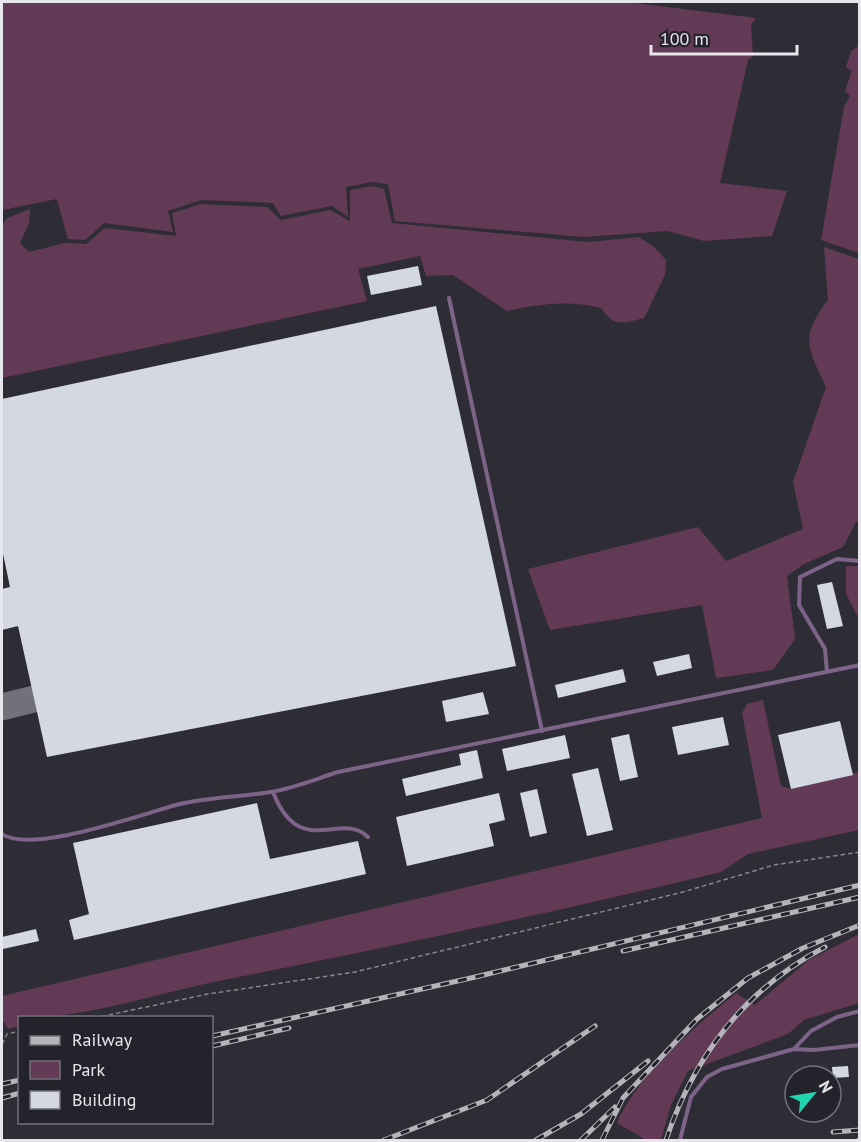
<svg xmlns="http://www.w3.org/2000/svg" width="861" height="1142" font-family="'PT Sans',sans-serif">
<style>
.green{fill:#633a55}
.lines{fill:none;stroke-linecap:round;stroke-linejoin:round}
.taxiway{stroke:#727078;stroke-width:27}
.building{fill:#d4d8e3}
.path{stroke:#88878e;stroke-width:1.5;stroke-dasharray:4.5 3;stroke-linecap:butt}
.lane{stroke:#7e6388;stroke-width:4}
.rail-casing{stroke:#b5b4ba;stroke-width:5}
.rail{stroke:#24232c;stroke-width:3;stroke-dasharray:9;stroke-linecap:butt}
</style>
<rect width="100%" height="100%" fill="#2e2d36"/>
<path class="green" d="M 2,2 L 627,2 L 756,18 L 751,25 L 753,56 L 748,60 L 720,183 L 787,191 L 772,236 L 704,241 L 668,231 L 584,237 L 395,221 L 388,184 L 372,182 L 346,187 L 348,217 L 332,206 L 281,216 L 273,203 L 201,200 L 168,211 L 173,232 L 104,223 L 85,240 L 68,239 L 57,199 L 2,210 Z
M 859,46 L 859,253 L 821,240 L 844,107 L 850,96 L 845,91 L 852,71 L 846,67 L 851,51 Z
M 373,186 L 384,189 L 392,223 L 588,242 L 639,237 L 654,247 L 666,260 L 665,275 L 644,318 C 623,323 615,328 601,308 C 568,300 540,304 507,311 L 453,275 L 426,276 L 420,256 L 358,269 L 367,301 L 2,378 L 2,226 L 7,218 L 30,209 L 29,223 L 20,243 L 29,252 L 65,243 L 86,244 L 105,228 L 176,236 L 172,213 L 201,204 L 267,207 L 281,220 L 330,210 L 350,221 L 350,190 Z
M 824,247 L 859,259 L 859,521 L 856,522 L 843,547 L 804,564 L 787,576 L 795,639 L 773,670 L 716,678 L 702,605 L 550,630 L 528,569 L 698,527 L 726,561 L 803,529 L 793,482 L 826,387 C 808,347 799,338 828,300 Z
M 846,566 L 859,566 L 859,619 L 846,594 Z
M 763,700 L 781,786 L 791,789 L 859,772 L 859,830 L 748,854 L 721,872 C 556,912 390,947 224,980 C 157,993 88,1018 20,1018 L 19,1026 L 8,1029 L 2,1019 L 2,996 L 762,818 L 742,713 L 747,704 Z
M 859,934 L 859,1003 L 804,1020 L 788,1034 L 688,1071 L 671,1105 L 661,1140 L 646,1140 L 617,1123 C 639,1073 694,1028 736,993 L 755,1005 L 809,960 Z"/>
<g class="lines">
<path class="taxiway" d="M 2,707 L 34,699"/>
</g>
<path class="building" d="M 418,266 L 422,285 L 371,295 L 367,276 Z
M 436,306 L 516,666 L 47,757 L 18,626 L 2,630 L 2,589 L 10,587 L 2,549 L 2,399 Z
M 832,582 L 843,626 L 827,629 L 817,585 Z
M 689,654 L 692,668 L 657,676 L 653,662 Z
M 623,669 L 626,682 L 558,698 L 555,685 Z
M 483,692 L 489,714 L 446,722 L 442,701 Z
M 723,717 L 729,745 L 678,755 L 672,727 Z
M 840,721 L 853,775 L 791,789 L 778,735 Z
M 629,734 L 638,777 L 620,781 L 611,738 Z
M 565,735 L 570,758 L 507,771 L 502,749 Z
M 477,750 L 483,778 L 406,796 L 402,779 L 461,765 L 459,754 Z
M 598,768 L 613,830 L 587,836 L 572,774 Z
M 537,789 L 547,833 L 530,837 L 520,793 Z
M 499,793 L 505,820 L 489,824 L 494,846 L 407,866 L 396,817 Z
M 257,803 L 270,859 L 358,841 L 366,874 L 74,940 L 69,920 L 89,914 L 73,843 Z
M 36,929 L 39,941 L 3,949 L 2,937 Z
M 848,1066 L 849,1077 L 833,1078 L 832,1067 Z"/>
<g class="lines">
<path class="path" d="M 94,1018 L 208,994 L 355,972 L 683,892 L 774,865 L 860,852
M 2,1044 L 7,1034 L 20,1031"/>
<path class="lane" d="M 449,298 L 542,731
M 827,672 L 825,649 L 799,605 L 800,577 L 837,559 L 860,561
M 273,792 C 300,861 341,810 368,837
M 2,834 C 31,855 144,813 180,804 C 210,797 241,797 271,792 C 294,788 316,779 338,772 L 860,665
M 794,1049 L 814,1050 L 860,1045
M 680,1140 L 691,1097 L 707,1077 L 722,1069 L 794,1049 L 811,1031 L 837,1017 L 860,1011"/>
<defs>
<path id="rail" d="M 623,951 L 860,897
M 212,1036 L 471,978 L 860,885
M 212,1046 L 289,1028
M 2,1084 L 20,1080
M 2,1098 L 20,1093
M 833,1132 L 860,1130
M 384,1140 L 487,1100 L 595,1026
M 536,1140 L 581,1114 L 648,1061
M 581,1140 L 615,1107
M 602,1140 L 623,1098 L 697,1019 L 748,978 L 803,948 L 860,925
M 666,1140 C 694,1056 745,989 825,947
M 859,1140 L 860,1140"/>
</defs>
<use href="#rail" class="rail-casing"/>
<use href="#rail" class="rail"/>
</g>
<rect width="861" height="1142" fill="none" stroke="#e7e6ec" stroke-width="6"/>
<rect x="18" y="1016" width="195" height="108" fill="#24232c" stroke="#727179" stroke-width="1.5"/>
<rect x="30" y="1036" width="30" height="9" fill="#b5b4ba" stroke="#727179" stroke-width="1.5"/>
<text x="72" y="1046" font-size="18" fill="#e7e6ec">Railway</text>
<rect x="30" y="1061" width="30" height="18" fill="#633a55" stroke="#727179" stroke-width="1.5"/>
<text x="72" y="1076" font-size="18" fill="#e7e6ec">Park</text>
<rect x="30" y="1091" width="30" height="18" fill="#d4d8e3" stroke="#727179" stroke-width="1.5"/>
<text x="72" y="1106" font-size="18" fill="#e7e6ec">Building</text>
<g transform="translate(813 1094) rotate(60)"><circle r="28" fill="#24232c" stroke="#727179" stroke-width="1.5"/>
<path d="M0-4.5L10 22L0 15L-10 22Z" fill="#23d5af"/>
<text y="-9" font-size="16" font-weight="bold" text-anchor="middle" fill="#e7e6ec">N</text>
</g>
<path d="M651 45v9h146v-9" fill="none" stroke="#e7e6ec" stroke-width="3"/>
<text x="660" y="45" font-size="18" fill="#e7e6ec" stroke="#24232c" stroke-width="4.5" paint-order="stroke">100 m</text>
</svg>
